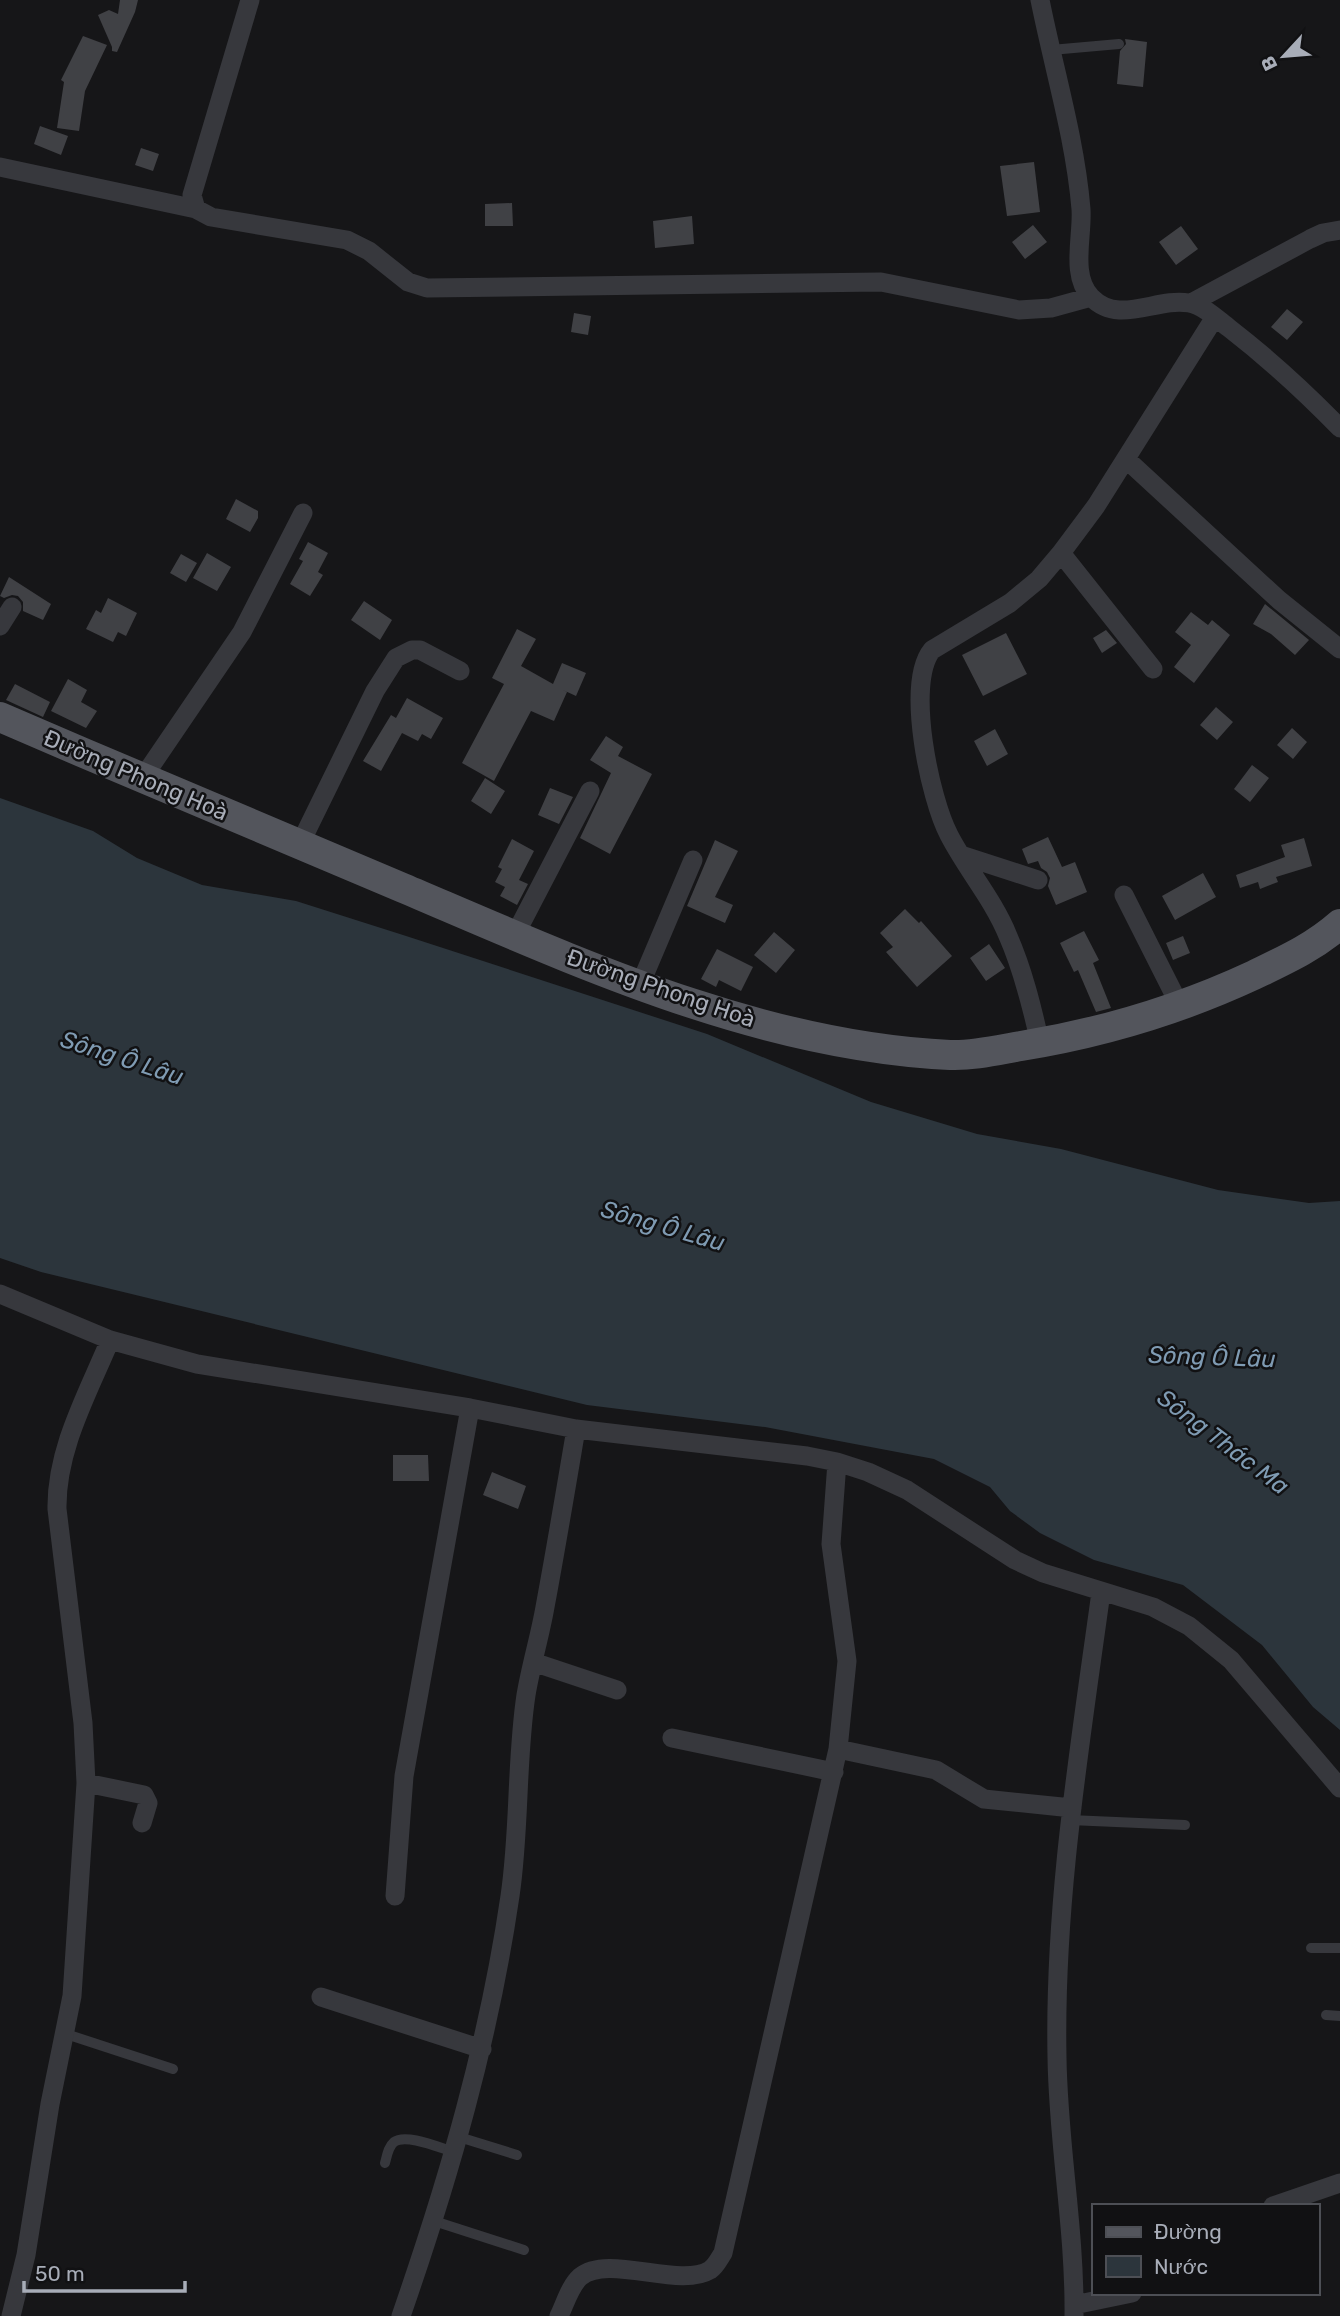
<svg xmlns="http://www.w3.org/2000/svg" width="1340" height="2316" font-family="Rubik,sans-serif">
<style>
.water{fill:#2c353c}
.building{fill:#404145}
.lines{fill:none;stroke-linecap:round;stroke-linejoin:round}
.lane{stroke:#37383d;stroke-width:10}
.street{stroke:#37383d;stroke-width:19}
.primary{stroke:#53555c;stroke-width:30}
.labels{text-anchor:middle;stroke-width:5;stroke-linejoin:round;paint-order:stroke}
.street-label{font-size:23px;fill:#a8adb8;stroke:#111113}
.water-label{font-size:24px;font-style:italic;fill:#7f9bb3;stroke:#111113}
</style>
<rect width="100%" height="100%" fill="#161618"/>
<path class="water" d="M 0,798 L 93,831 L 137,858 L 202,885 L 296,901 L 403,935 L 707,1034 L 871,1102 L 977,1134 L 1061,1149 L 1218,1190 L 1309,1203 L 1340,1201 L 1340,1730 L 1313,1707 L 1262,1645 L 1183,1585 L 1094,1560 L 1040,1533 L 1010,1511 L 990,1487 L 934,1459 L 765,1427 L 587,1405 L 41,1272 L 0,1258 Z"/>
<path class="building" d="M 120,0 L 138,0 L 135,12 L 117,52 L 112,51 L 112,47 L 98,15 L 109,10 L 118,14 Z
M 83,36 L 107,45 L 85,91 L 79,131 L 57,128 L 64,82 L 61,80 Z
M 1125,39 L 1147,42 L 1143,87 L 1117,84 L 1120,51 L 1126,44 Z
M 40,126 L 68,136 L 61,155 L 34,144 Z
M 141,148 L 159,154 L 153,171 L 135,165 Z
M 1034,162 L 1040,212 L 1007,216 L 1000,166 Z
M 512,203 L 513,226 L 485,226 L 485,204 Z
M 692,216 L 694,244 L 655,248 L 653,221 Z
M 1033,225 L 1047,242 L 1025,259 L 1012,242 Z
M 1181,226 L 1198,249 L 1176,265 L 1159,242 Z
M 1287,309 L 1303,322 L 1287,340 L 1271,327 Z
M 574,313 L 591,316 L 588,335 L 571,332 Z
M 236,499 L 258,511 L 258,518 L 250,532 L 226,519 Z
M 308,542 L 328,553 L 318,572 L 323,575 L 310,596 L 290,584 L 303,561 L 299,559 Z
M 207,553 L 231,567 L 217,591 L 193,578 Z
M 181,554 L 197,563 L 186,582 L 170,573 Z
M 9,577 L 51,604 L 43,620 L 23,611 L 23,602 L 18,596 L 12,595 L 4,598 L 0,596 Z
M 108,598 L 137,613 L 126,636 L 118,632 L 113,642 L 86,629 L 96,610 L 101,613 Z
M 364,601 L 392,620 L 380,640 L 351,620 Z
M 1265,604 L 1309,640 L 1295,655 L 1271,634 L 1253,624 Z
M 1191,612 L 1208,625 L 1212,620 L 1230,635 L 1194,683 L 1174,667 L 1191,645 L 1175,632 Z
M 517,629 L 536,639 L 521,666 L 553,684 L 562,663 L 586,673 L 576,696 L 563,690 L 567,692 L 554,721 L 531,711 L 494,781 L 462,763 L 504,684 L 492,678 Z
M 1106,630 L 1117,643 L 1102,653 L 1093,638 Z
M 1006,633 L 1027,674 L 983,696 L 962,655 Z
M 68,679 L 87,690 L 81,702 L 97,711 L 86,728 L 51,711 Z
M 15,684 L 50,702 L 43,717 L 6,700 Z
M 407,698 L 443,718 L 431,739 L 422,734 L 418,741 L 402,733 L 381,771 L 363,761 L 391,715 L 396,718 Z
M 1216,707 L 1233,722 L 1217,740 L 1200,725 Z
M 1292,728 L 1307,742 L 1293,759 L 1277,745 Z
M 995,729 L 1008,754 L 987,766 L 974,741 Z
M 606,736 L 623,747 L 618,756 L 652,774 L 610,854 L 580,838 L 611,773 L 590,760 Z
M 1252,765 L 1269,778 L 1250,802 L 1234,789 Z
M 485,778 L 505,791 L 491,814 L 471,801 Z
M 550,788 L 573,797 L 559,824 L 538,815 Z
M 1048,837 L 1062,867 L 1075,862 L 1087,892 L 1056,905 L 1048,886 L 1050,878 L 1047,872 L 1041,868 L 1038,861 L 1028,864 L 1022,849 Z
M 1304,838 L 1312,866 L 1276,877 L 1278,882 L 1260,889 L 1258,882 L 1240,888 L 1236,875 L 1285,857 L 1281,845 Z
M 512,839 L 534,851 L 519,880 L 528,884 L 517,905 L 500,896 L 505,887 L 495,882 L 502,869 L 498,867 Z
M 715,840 L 738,851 L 715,897 L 733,905 L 725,923 L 687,906 Z
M 1203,873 L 1216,897 L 1175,920 L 1162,896 Z
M 905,909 L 919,923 L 921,921 L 952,956 L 917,987 L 886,952 L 893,947 L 880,933 Z
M 1084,931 L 1099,960 L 1093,963 L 1111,1008 L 1096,1012 L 1078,970 L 1074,972 L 1060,943 Z
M 774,932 L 795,950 L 776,973 L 754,955 Z
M 1183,936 L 1190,953 L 1173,960 L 1166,943 Z
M 989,944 L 1005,968 L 986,981 L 970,958 Z
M 717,949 L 753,967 L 741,991 L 719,980 L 716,987 L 701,979 Z
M 393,1455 L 428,1455 L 429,1481 L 393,1481 Z
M 492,1472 L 526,1486 L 518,1509 L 483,1495 Z"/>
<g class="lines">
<path class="lane" d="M 1051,50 L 1119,44
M 1070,1820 L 1185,1825
M 1311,1948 L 1340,1948
M 1326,2015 L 1340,2016
M 66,2034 L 173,2069
M 459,2137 L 517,2155
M 385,2163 C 387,2156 388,2147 394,2142 C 406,2133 440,2148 454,2152
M 434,2221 L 524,2250"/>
<path class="street" d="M 1040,0 C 1054,70 1075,138 1081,209 C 1083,236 1070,275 1091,297 C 1119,326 1156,297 1189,303 C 1204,306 1217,319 1229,328 C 1269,359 1305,392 1340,428
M 0,167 L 196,209 L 211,217 L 347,240 L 369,251 L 408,282 L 427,288 L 881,282 L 1019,310 L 1051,308 L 1091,297
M 196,209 L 192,195 L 250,0
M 1191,303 L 1310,239 L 1323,233 L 1340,230
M 1126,459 L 1279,600 L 1340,649
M 1061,553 L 1153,669
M 0,626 L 12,607
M 142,779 L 242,632 L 303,513
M 300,844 L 375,691 L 396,658 L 412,650 L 420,650 L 460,671
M 961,855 L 1038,880
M 1124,895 L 1180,1006
M 515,935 L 590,791
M 640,985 L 693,860
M 1040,1043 C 1032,1007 1023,970 1008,936 C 993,899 967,870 949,835 C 930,799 905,683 932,650 L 1010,603 L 1039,579 L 1061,553 L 1096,506 L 1215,317
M 0,1294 L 110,1340 L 197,1364 L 470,1408 L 576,1429 L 807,1456 L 837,1462 L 868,1472 L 907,1490 L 1015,1560 L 1043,1573 L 1153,1607 L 1189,1626 L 1231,1660 L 1340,1788
M 533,1662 L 617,1690
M 672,1738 L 834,1772
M 838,1749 L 936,1770 L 984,1799 L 1072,1808
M 86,1783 L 144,1795 L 148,1803 L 142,1823
M 395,1896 L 404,1776 L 470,1408
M 321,1997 L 482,2049
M 1273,2206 L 1340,2183
M 1074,2305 L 1132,2293
M 11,2316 L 26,2255 L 50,2104 L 72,1996 L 86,1783 L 83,1723 L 57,1509 C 56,1449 88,1393 110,1340
M 401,2316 C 449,2178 489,2040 510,1896 C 520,1829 516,1761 526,1695 C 531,1665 540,1636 545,1607 C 556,1548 566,1488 576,1429
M 559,2316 C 565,2304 570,2286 580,2277 C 608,2253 679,2289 710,2270 C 716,2266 719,2259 723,2253 L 838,1749 L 847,1661 L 831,1544 L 837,1462
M 1074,2316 C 1075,2229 1058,2143 1057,2057 C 1054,1901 1080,1746 1101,1592"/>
<path class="primary" d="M 0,717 C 134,775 269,831 403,888 C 577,962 758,1046 950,1055 C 973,1056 998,1050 1021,1046 C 1101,1033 1181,1009 1254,975 C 1285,960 1314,947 1340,924"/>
</g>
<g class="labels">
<g class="street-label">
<text transform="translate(136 775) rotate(23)" y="8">Đường Phong Hoà</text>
<text transform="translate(661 988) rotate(19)" y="8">Đường Phong Hoà</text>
</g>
<g class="water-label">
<text transform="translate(122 1058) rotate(18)" y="8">Sông Ô Lâu</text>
<text transform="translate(663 1226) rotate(16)" y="8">Sông Ô Lâu</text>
<text transform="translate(1212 1357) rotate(2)" y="8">Sông Ô Lâu</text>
<text transform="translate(1223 1442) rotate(37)" y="8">Sông Thác Ma</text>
</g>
</g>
<rect x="1092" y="2204" width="228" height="91" fill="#111113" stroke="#4d4f55" stroke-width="2"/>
<rect x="1106" y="2227" width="35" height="10" fill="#53555c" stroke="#4d4f55" stroke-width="2"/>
<text x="1154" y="2239" font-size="21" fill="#a8adb8">Đường</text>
<rect x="1106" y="2256" width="35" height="21" fill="#2c353c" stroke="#4d4f55" stroke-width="2"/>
<text x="1154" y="2274" font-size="21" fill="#a8adb8">Nước</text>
<g transform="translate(1284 56) rotate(244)" stroke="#111113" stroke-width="5" paint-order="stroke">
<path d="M0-5L12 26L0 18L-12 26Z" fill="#a8adb8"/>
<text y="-10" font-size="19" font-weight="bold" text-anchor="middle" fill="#a8adb8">B</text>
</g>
<path d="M24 2281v10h161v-10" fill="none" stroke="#a8adb8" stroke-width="3.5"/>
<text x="35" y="2281" font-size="21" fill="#a8adb8" stroke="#111113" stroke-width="5" paint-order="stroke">50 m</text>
</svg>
